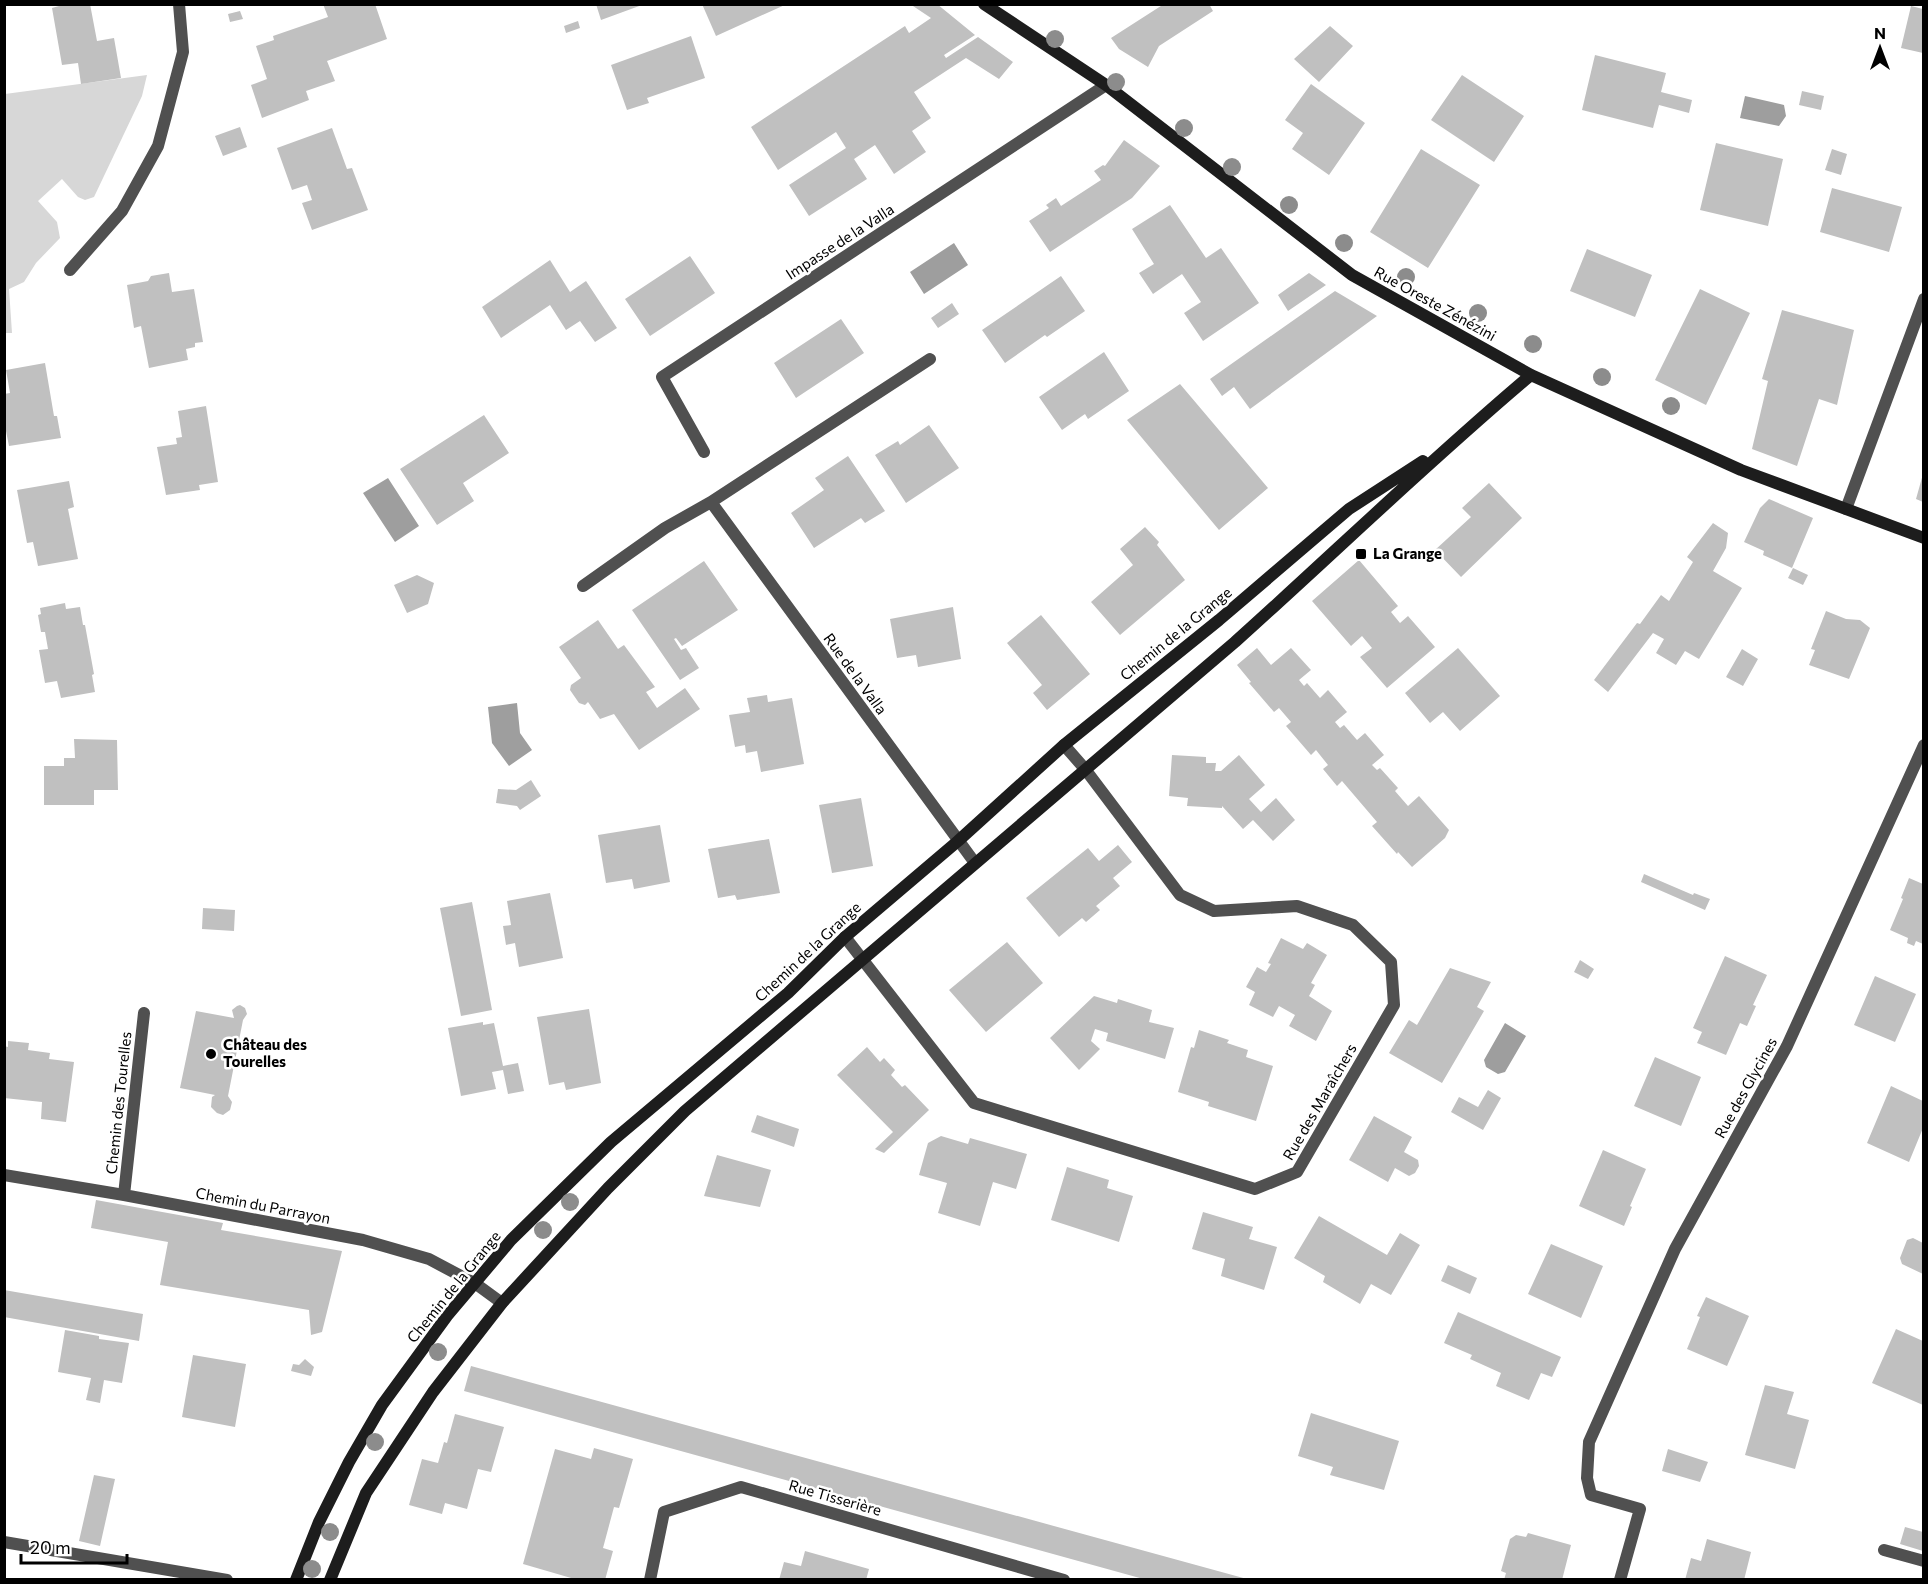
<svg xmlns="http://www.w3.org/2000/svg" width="1928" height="1584" font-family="Commissioner,sans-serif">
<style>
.green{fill:#d7d7d7}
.water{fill:#9e9e9e}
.building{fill:#c0c0c0}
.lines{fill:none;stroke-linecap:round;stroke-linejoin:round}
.lane{stroke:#505050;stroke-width:12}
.street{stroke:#505050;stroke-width:12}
.secondary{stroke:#1d1d1d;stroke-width:12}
.tree{fill:#8c8c8c}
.poi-dot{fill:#000;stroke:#fff;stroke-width:2}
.labels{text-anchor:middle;stroke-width:5;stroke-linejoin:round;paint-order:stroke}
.street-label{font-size:15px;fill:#000;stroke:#fff}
.poi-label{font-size:15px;font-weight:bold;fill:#000;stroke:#fff;text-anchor:start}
</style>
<rect width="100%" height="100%" fill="#fff"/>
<path class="green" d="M 147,75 L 142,96 L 94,197 L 85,200 L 78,197 L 62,179 L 38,201 L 57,222 L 60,238 L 36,263 L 24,282 L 9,289 L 12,333 L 5,333 L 5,94 Z"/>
<path class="water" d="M 1745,96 L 1784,105 L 1786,116 L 1779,126 L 1740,118 Z
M 954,243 L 968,265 L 924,294 L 910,272 Z
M 388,478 L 419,526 L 395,542 L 363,493 Z
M 517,703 L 520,733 L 532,750 L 509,766 L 492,743 L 488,707 Z
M 1505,1023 L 1526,1036 L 1505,1072 L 1498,1074 L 1486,1067 L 1484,1060 Z"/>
<path class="building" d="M 59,4 L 90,4 L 97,41 L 114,38 L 121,78 L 81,84 L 78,63 L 62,65 L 52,8 L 59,6 Z
M 323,4 L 375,4 L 387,39 L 327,61 L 335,81 L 306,91 L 309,100 L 262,118 L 251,85 L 267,79 L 256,46 L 274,40 L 273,36 L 328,17 Z
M 596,4 L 642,4 L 642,5 L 601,20 Z
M 702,4 L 787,4 L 716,36 Z
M 910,4 L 937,4 L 975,35 L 944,55 L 946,58 L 978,37 L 1013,62 L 999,79 L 966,58 L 914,92 L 931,118 L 912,131 L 926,152 L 894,174 L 875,145 L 854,159 L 867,179 L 809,216 L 789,185 L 846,148 L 836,132 L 778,170 L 751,127 L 905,26 L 909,33 L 931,18 Z
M 1164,4 L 1209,4 L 1213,11 L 1159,46 L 1148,67 L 1119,49 L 1111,38 Z
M 1911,6 L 1923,9 L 1923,53 L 1901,48 Z
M 240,11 L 243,19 L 230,22 L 228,14 Z
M 578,21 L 580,28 L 566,33 L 564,26 Z
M 1330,26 L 1353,46 L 1319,82 L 1294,59 Z
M 691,36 L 705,78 L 647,98 L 649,103 L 627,110 L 611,65 Z
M 1595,55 L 1666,73 L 1661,92 L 1692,100 L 1689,113 L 1659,105 L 1653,128 L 1582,110 Z
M 1462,75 L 1524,116 L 1494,162 L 1431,120 Z
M 1311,84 L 1365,123 L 1329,175 L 1292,149 L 1303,133 L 1285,120 Z
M 1802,91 L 1824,96 L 1821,110 L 1799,105 Z
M 240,127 L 247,147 L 223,156 L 215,136 Z
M 332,128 L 347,169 L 352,168 L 368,210 L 312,230 L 302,203 L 312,200 L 307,185 L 292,190 L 277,148 Z
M 1124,140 L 1160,166 L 1132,198 L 1050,252 L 1029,221 L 1049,208 L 1046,205 L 1056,198 L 1061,206 L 1101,180 L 1094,171 L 1103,165 L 1105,166 Z
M 1716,143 L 1783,159 L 1768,226 L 1700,210 Z
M 1421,149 L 1480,185 L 1428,268 L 1370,232 Z
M 1832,149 L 1847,154 L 1841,175 L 1825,170 Z
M 1832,188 L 1902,207 L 1889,252 L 1820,232 Z
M 1170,205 L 1206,258 L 1221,248 L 1259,303 L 1203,341 L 1184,313 L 1201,302 L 1182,274 L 1153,294 L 1139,273 L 1154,264 L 1132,229 Z
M 1587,249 L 1652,275 L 1635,317 L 1570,291 Z
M 690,256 L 715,293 L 650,336 L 625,299 Z
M 550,260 L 570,292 L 586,281 L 617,328 L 595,342 L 580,321 L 566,330 L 550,305 L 501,338 L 482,307 Z
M 169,273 L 172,292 L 194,289 L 203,342 L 195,343 L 195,347 L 186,349 L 188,360 L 149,368 L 141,326 L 134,328 L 127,285 L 148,281 L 151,276 Z
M 1309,273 L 1326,285 L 1288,311 L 1278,295 Z
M 1061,276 L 1085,311 L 1047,337 L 1045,335 L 1005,363 L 982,330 Z
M 1700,289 L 1750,313 L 1706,405 L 1655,380 Z
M 1335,291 L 1377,316 L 1250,409 L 1234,387 L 1222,396 L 1210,379 Z
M 952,303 L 959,314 L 938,328 L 931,318 Z
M 1782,310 L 1854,330 L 1837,405 L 1819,399 L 1797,466 L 1752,449 L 1768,381 L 1762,379 Z
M 841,319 L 864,353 L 796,398 L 774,363 Z
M 1104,352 L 1129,391 L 1088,419 L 1085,414 L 1062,430 L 1039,397 Z
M 45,363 L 54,416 L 57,416 L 61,438 L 9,446 L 4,421 L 4,394 L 10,393 L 6,370 Z
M 1180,384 L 1268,488 L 1219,530 L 1127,420 Z
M 206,406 L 218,482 L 199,485 L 200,490 L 166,495 L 157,447 L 177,444 L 176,438 L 182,437 L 178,411 Z
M 484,415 L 509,453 L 463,483 L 474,501 L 437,525 L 400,469 Z
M 929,425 L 959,468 L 906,503 L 875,455 L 898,441 L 900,445 Z
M 848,456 L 885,511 L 865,523 L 861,518 L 814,548 L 791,513 L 824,490 L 815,478 Z
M 1923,474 L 1923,502 L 1916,499 Z
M 69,481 L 74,507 L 68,509 L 78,559 L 38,566 L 33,542 L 27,543 L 17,490 Z
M 1489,483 L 1522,518 L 1461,577 L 1435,550 L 1471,517 L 1462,508 Z
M 1769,499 L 1813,518 L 1792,568 L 1763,555 L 1764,551 L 1744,542 L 1760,508 Z
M 1713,523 L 1728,533 L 1726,548 L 1713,571 L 1742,588 L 1699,659 L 1685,651 L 1676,665 L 1656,653 L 1664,639 L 1653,633 L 1608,692 L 1594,680 L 1637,623 L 1640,624 L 1661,595 L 1669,601 L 1693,562 L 1687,557 Z
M 1145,527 L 1159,542 L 1157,545 L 1185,580 L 1120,635 L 1091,602 L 1133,565 L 1120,549 Z
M 1359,560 L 1398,606 L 1391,612 L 1400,623 L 1408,616 L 1435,647 L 1387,688 L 1360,657 L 1372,648 L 1362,636 L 1351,646 L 1312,601 Z
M 704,561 L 738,610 L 682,646 L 676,638 L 674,639 L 681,650 L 686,648 L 699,668 L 680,680 L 632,610 Z
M 1793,568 L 1808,575 L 1803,585 L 1788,578 Z
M 417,575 L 434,583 L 428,604 L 407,613 L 394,585 Z
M 65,603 L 66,609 L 80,607 L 83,625 L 85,625 L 94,674 L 92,675 L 95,692 L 61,698 L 57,681 L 45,683 L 39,650 L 48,649 L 45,632 L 41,632 L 38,615 L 41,614 L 40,608 Z
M 953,607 L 961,659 L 918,667 L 916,655 L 897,658 L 890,619 Z
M 1826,611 L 1846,619 L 1860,620 L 1870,628 L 1849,679 L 1809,665 L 1815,650 L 1811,649 Z
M 1041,615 L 1090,674 L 1047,710 L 1033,693 L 1042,685 L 1007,643 Z
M 598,620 L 618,649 L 624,645 L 655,687 L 646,692 L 657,708 L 685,688 L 700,709 L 639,750 L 614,714 L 600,719 L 588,702 L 585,705 L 579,703 L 570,690 L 571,685 L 581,678 L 559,647 Z
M 1257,648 L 1271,665 L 1291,648 L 1311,670 L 1299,680 L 1304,686 L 1307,683 L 1320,698 L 1328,690 L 1347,712 L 1335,722 L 1340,728 L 1344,725 L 1357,740 L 1365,733 L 1384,755 L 1372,765 L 1377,770 L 1380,768 L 1398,788 L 1395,791 L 1408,806 L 1419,796 L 1449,830 L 1445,838 L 1412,867 L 1398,852 L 1397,854 L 1372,826 L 1377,822 L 1342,781 L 1337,786 L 1323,769 L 1328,765 L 1316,750 L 1311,755 L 1286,726 L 1291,722 L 1279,708 L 1274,712 L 1249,683 L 1251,682 L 1237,665 Z
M 1458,648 L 1500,696 L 1460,731 L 1443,712 L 1430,723 L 1405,693 Z
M 1742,649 L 1758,659 L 1743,686 L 1726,677 Z
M 767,695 L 768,702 L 792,698 L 804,764 L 761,772 L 757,751 L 746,753 L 745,745 L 735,747 L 729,715 L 750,712 L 747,698 Z
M 74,739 L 117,740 L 118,790 L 94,790 L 94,805 L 44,805 L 44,766 L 64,766 L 64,758 L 75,758 Z
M 1172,755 L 1206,757 L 1206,763 L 1216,763 L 1215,771 L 1221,771 L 1239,755 L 1265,785 L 1249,799 L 1261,812 L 1276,798 L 1295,820 L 1273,841 L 1253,820 L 1243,829 L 1222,806 L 1222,808 L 1187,806 L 1188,798 L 1169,796 Z
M 531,780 L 541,796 L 520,810 L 517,806 L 496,803 L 498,789 L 516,790 Z
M 861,798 L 873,866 L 832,873 L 819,805 Z
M 660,825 L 670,882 L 634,889 L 632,879 L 606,883 L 598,835 Z
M 769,839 L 780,893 L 737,900 L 735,895 L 718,898 L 708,849 Z
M 1118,845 L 1132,862 L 1113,878 L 1120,886 L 1096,906 L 1100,910 L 1086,922 L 1082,918 L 1059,937 L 1026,898 L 1088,848 L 1099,861 Z
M 1644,874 L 1693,895 L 1694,893 L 1710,899 L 1705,910 L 1641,882 Z
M 1909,878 L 1923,884 L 1923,944 L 1916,941 L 1914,946 L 1907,943 L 1908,938 L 1890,930 L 1903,899 L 1901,898 Z
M 550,893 L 563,958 L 519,967 L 515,943 L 506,945 L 503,926 L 511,925 L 507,901 Z
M 472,902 L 492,1010 L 461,1016 L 440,908 Z
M 203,908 L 235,910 L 234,931 L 202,929 Z
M 1281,938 L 1303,949 L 1307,943 L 1327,955 L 1311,983 L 1315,985 L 1309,996 L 1332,1011 L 1316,1041 L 1289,1026 L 1295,1015 L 1279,1006 L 1273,1017 L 1249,1005 L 1255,992 L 1246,987 L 1257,967 L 1266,972 L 1271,964 L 1268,963 Z
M 1007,942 L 1043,983 L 986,1032 L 949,990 Z
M 1725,956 L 1767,975 L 1753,1005 L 1756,1006 L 1747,1026 L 1740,1023 L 1726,1055 L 1697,1043 L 1702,1032 L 1693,1028 Z
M 1580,960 L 1594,969 L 1588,979 L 1574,972 Z
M 1450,968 L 1491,982 L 1477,1007 L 1484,1011 L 1442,1083 L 1389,1053 L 1409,1020 L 1417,1025 Z
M 1875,976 L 1916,994 L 1895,1042 L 1854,1025 Z
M 1094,996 L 1117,1003 L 1118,999 L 1152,1010 L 1149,1022 L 1174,1028 L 1165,1059 L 1106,1041 L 1108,1033 L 1095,1029 L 1091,1041 L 1100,1049 L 1079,1070 L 1050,1038 Z
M 240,1005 L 245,1008 L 247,1014 L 243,1020 L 228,1096 L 232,1102 L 230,1110 L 223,1115 L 217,1113 L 211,1107 L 212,1097 L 215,1095 L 180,1088 L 196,1011 L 234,1018 L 232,1010 L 237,1006 Z
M 589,1009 L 601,1083 L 566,1090 L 564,1082 L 549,1085 L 537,1017 Z
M 483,1022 L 483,1025 L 494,1023 L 503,1066 L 518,1063 L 524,1091 L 508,1094 L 503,1070 L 492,1072 L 496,1089 L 461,1096 L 448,1028 Z
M 1199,1030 L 1229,1040 L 1227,1043 L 1248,1050 L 1246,1057 L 1273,1066 L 1256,1121 L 1208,1106 L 1209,1102 L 1178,1092 L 1191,1047 L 1194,1048 Z
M 8,1041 L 29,1043 L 28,1050 L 50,1053 L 49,1059 L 74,1062 L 66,1122 L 41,1119 L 42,1102 L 4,1098 L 4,1046 L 8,1047 Z
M 867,1047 L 880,1062 L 884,1058 L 895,1070 L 891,1075 L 902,1087 L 905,1085 L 929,1110 L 884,1153 L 875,1149 L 893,1132 L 837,1075 Z
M 1655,1057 L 1701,1077 L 1681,1126 L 1634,1106 Z
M 1891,1086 L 1923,1101 L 1923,1128 L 1909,1162 L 1867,1143 Z
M 1488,1090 L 1501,1098 L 1483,1130 L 1451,1112 L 1459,1097 L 1478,1107 Z
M 757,1115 L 799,1129 L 794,1147 L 751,1132 Z
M 1374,1116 L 1412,1137 L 1404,1152 L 1418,1160 L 1419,1166 L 1415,1173 L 1409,1176 L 1395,1168 L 1388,1182 L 1349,1160 Z
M 941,1136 L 968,1144 L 970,1138 L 1027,1154 L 1016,1189 L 993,1182 L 980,1226 L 938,1213 L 947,1183 L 919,1175 L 928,1143 Z
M 1603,1150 L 1646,1169 L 1630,1206 L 1632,1207 L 1624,1226 L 1579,1206 Z
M 717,1155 L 771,1170 L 760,1207 L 704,1196 Z
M 1067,1167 L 1109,1180 L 1107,1188 L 1133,1196 L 1119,1242 L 1051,1220 Z
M 96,1200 L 223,1223 L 221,1230 L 342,1251 L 322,1332 L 311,1335 L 309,1310 L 160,1285 L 168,1242 L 91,1228 Z
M 1203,1212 L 1253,1227 L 1249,1239 L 1277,1247 L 1264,1290 L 1221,1276 L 1225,1259 L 1192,1249 Z
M 1319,1216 L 1387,1255 L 1400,1233 L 1420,1245 L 1391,1295 L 1371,1284 L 1360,1304 L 1323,1282 L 1325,1276 L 1294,1258 Z
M 1913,1238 L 1923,1243 L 1923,1274 L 1902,1264 L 1900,1258 L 1907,1240 Z
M 1551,1244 L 1603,1266 L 1581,1318 L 1528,1294 Z
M 1448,1265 L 1477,1278 L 1470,1294 L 1441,1281 Z
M 4,1290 L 143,1314 L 139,1341 L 4,1317 Z
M 1706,1297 L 1749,1316 L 1727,1366 L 1687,1349 L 1700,1317 L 1697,1316 Z
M 1458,1312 L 1561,1357 L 1552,1377 L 1541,1373 L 1529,1400 L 1496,1386 L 1501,1373 L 1470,1359 L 1472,1355 L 1444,1343 Z
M 1896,1329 L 1923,1341 L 1923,1405 L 1872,1383 Z
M 65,1330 L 99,1336 L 99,1339 L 129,1343 L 122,1383 L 104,1380 L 100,1403 L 86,1400 L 91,1378 L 58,1372 Z
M 193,1355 L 246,1364 L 235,1427 L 182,1417 Z
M 305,1359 L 314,1367 L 311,1376 L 291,1371 L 293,1364 L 299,1365 Z
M 471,1366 L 1247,1579 L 1247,1580 L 1147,1580 L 464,1391 Z
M 1765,1385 L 1794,1392 L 1787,1414 L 1809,1420 L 1795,1469 L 1745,1455 Z
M 1311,1413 L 1399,1441 L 1384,1490 L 1330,1475 L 1333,1467 L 1298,1456 Z
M 455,1414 L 504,1427 L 491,1472 L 478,1469 L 467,1509 L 445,1503 L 442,1514 L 409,1505 L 422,1459 L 438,1463 L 444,1442 L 447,1443 Z
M 594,1448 L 633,1459 L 619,1508 L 614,1507 L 603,1548 L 613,1551 L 605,1580 L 578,1580 L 523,1564 L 555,1449 L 591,1459 Z
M 1668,1449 L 1708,1462 L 1700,1482 L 1662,1471 Z
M 94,1475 L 115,1479 L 100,1546 L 79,1541 Z
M 1905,1527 L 1923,1532 L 1923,1551 L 1900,1544 Z
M 1528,1533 L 1571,1545 L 1562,1580 L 1504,1580 L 1506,1573 L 1501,1571 L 1510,1539 L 1516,1535 L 1526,1537 Z
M 1707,1539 L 1751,1552 L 1744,1580 L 1685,1580 L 1691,1558 L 1701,1561 Z
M 805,1551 L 869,1569 L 866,1580 L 779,1580 L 784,1562 L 801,1566 Z"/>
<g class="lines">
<path class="lane" d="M 4,1542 L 227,1580"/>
<path class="street" d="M 70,270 L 122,211 L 158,146 L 183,52 L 179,4
M 930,359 L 711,502 L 975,863
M 704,452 L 662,377 L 1106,85
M 1846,509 L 1924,299
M 583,586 L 665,528 L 711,502
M 845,937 L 974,1103 L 1255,1189 L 1297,1172 L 1394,1005 L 1391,962 L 1353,925 L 1297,906 L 1214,911 L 1180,895 L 1085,769 L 1064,745
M 4,1175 L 124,1195 L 363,1240 L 429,1259 L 476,1284 L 502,1303
M 124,1195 L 144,1013
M 1884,1550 L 1924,1561
M 650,1580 L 664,1512 L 741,1487 L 1064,1580
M 1620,1580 L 1640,1509 L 1591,1495 L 1587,1478 L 1589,1442 L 1675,1249 L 1787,1046 L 1924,745"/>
<path class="secondary" d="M 984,4 L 1106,85 L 1352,275 L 1531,375 L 1741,470 L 1924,538
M 296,1580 L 319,1522 L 349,1462 L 382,1405 L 447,1316 L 511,1240 L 611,1142 L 788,993 L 845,937 L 958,841 L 1064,745 L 1219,620 L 1349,509 L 1423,461
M 330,1580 L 366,1493 L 433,1392 L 502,1303 L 608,1188 L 685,1111 L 1235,642 C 1334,553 1429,461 1531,375"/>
</g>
<g class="tree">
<circle cx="1055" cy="39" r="9"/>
<circle cx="1116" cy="82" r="9"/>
<circle cx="1184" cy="128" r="9"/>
<circle cx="1232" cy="167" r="9"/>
<circle cx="1289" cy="205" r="9"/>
<circle cx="1344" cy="243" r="9"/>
<circle cx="1406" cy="277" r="9"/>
<circle cx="1478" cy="313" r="9"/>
<circle cx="1533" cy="344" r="9"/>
<circle cx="1602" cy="377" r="9"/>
<circle cx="1671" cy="406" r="9"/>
<circle cx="570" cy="1202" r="9"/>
<circle cx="543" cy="1230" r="9"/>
<circle cx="438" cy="1352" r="9"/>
<circle cx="375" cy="1442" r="9"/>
<circle cx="330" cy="1532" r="9"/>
<circle cx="312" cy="1569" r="9"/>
</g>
<g class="poi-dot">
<rect x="1355" y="548" width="12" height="12" rx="3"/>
<circle cx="211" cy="1054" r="6"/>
</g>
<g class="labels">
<g class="street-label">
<text transform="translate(840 242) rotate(-33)" y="5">Impasse de la Valla</text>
<text transform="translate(1435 304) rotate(29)" y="5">Rue Oreste Zénézini</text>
<text transform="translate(1176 634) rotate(-39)" y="5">Chemin de la Grange</text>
<text transform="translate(855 674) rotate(54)" y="5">Rue de la Valla</text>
<text transform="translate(808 952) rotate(-43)" y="5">Chemin de la Grange</text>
<text transform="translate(1746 1088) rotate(-61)" y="5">Rue des Glycines</text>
<text transform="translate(1320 1102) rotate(-60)" y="5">Rue des Maraîchers</text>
<text transform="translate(119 1103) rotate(-84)" y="5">Chemin des Tourelles</text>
<text transform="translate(263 1206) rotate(11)" y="5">Chemin du Parrayon</text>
<text transform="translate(454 1287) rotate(-51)" y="5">Chemin de la Grange</text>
<text transform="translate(835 1498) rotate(16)" y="5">Rue Tisserière</text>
</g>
<g class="poi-label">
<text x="1373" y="559">La Grange</text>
<text x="223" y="1050">Château des<tspan x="223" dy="17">Tourelles</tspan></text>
</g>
</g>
<rect width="1928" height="1584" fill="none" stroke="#000000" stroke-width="12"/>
<g transform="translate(1880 48)" stroke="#ffffff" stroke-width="4.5" paint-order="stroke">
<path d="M0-4.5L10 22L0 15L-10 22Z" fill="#000000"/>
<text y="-9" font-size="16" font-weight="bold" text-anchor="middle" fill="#000000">N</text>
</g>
<path d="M21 1554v9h106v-9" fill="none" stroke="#000000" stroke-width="3"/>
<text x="30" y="1554" font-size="18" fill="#000000" stroke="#ffffff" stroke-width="4.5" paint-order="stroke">20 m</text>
</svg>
